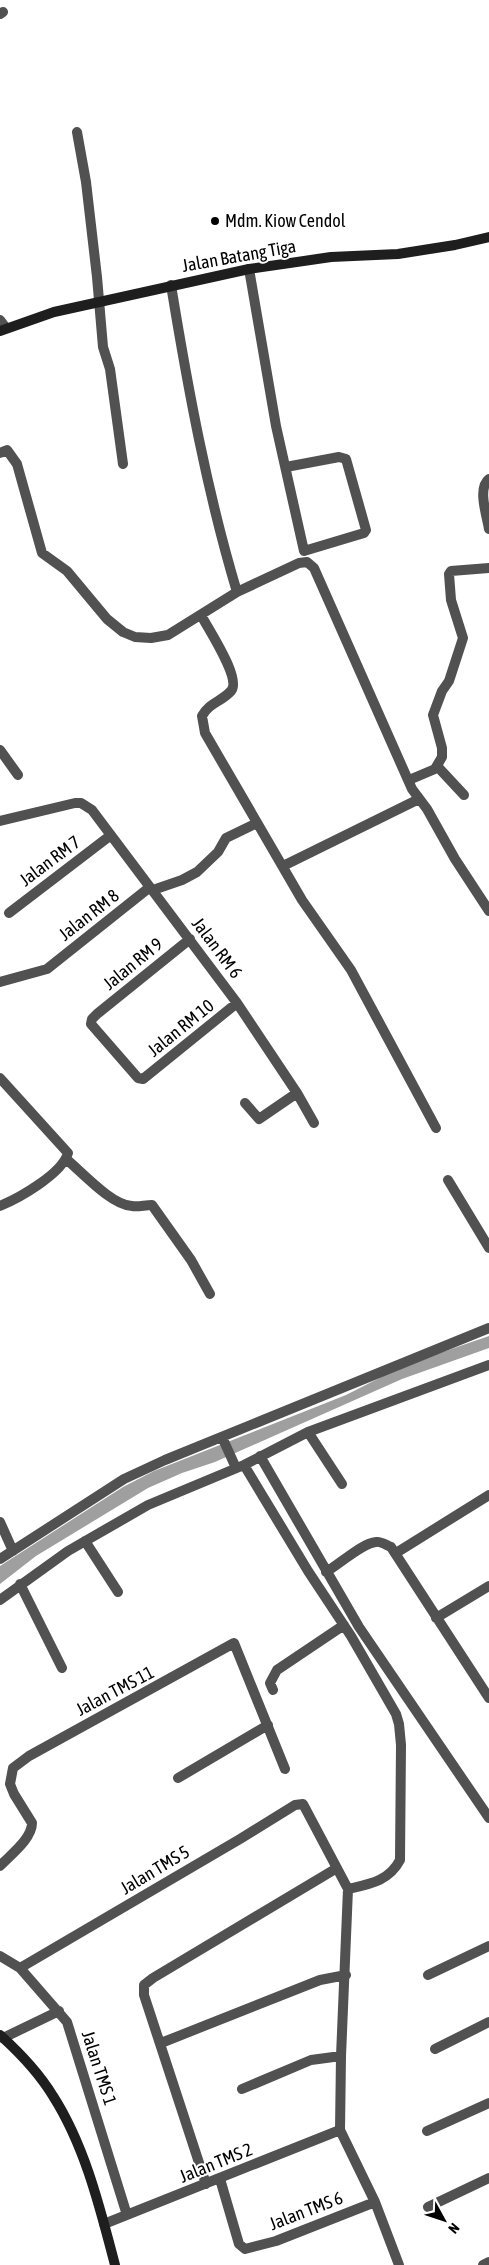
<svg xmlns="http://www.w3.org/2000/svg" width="489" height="2265" font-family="'Asap Condensed',sans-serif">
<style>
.water{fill:#9f9f9f}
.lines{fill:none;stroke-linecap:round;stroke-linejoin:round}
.street{stroke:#515151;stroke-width:10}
.secondary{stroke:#1e1e1e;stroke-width:10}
.poi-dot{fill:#000;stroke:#fff;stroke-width:2}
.labels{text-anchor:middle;stroke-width:4;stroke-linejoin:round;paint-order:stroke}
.poi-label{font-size:18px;fill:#000;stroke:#fff;text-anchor:start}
.street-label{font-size:18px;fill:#000;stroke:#fff}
</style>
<rect width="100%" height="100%" fill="#fff"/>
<path class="water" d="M 489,1336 L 489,1348 L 402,1379 L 215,1462 L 182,1473 L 148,1488 L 36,1556 L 0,1584 L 0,1566 L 123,1487 L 154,1471 L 346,1395 L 405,1365 Z"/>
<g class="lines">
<path class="street" d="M 0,14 L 3,12
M 77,132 L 86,182 L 97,277 L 103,347 L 110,369 L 123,464
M 249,269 L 276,426 L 304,551 L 364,533 L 366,530 L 346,459 L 339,457 L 286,467
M 171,285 C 188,389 207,492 237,592 L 299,563 L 307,562 L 314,568 L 412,789 L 427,809 L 455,859 L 489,911
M 0,320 L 6,328
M 0,453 L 7,450 L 17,464 L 42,553 L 67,571 L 107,619 L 123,632 L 135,637 L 151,638 L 168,635 L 237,592
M 489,479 C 477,488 487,516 489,529
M 201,615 C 208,629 242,679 231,691 C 221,702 210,702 202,716 L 205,733 L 302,900 L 351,970 L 436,1128
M 0,750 L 18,775
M 437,766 L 464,795
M 409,780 L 435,769 L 442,757 L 442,748 L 433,715 L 442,691 L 449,681 L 463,638 L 451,600 L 449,574 L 451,571 L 489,568
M 0,821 L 75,803 L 81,803 L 92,810 L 237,1003 L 297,1093 L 314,1123
M 283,866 L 419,799
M 153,890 L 182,880 L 197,872 L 218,852 L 226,838 L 257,823
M 9,913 L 111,835
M 190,939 L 97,1014 L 92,1019 L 91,1024 L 138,1078 L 143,1079 L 237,1003
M 0,982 L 47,969 L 150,887
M 0,1078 L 68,1153 C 62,1174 19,1198 0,1206
M 245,1103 L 259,1119 L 297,1093
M 66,1159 C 82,1172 111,1205 132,1206 C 138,1207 145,1205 152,1205 L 191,1260 L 210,1294
M 448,1180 L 489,1248
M 308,1432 L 342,1484
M 222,1437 L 236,1468
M 260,1456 L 359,1627 L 489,1818
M 244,1465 L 308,1571 L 351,1636 L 396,1714 L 399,1724 L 401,1745 L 400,1860 C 389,1881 370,1884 348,1889
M 0,1522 L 13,1551
M 85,1541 L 118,1592
M 396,1553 L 489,1495
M 0,1559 L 124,1479 L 165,1460 L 489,1328
M 326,1572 C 340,1564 362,1543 376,1542 C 381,1541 386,1545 391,1547 L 489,1698
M 20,1584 L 62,1668
M 0,1600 L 68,1551 L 148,1505 L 244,1465 L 308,1432 L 489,1365
M 436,1618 L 489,1586
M 273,1690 L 270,1683 L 277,1670 L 344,1625
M 178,1778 L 268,1725
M 0,1866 C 10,1855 32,1839 32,1823 L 14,1794 L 10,1784 L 13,1768 L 29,1756 L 234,1643 L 285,1769
M 0,1956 L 20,1968 L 67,2022 L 127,2215
M 20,1968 L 240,1839 L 295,1805 L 303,1804 L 348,1889 L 341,2056 L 340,2130 L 375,2202 L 399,2265
M 428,1975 L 489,1946
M 3,2038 L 59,2011
M 161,2043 L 320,1980 L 346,1975
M 435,2049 L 489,2022
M 242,2089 L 311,2060 L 341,2056
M 427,2131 L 489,2103
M 220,2179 L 239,2244 L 245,2249 L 276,2241 L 375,2202
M 206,2184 L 144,1995 L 144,1985 L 153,1978 L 337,1868
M 428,2207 L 489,2178
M 104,2224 L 340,2130
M 483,2265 L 489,2262"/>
<path class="secondary" d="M 0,331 L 54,312 L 249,269 L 331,257 L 398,254 L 455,245 L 489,237
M 0,2035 C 20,2053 39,2073 53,2096 C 85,2146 100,2208 115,2265"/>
</g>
<circle class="poi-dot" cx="215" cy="221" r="5"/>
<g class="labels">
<g class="poi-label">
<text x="225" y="227">Mdm. Kiow Cendol</text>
</g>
<g class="street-label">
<text transform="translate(239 256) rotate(-10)" y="6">Jalan Batang Tiga</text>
<text transform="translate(50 861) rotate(-37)" y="6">Jalan RM 7</text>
<text transform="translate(89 915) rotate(-38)" y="6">Jalan RM 8</text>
<text transform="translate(217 948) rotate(53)" y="6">Jalan RM 6</text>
<text transform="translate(133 964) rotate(-39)" y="6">Jalan RM 9</text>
<text transform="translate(181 1028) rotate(-39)" y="6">Jalan RM 10</text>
<text transform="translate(115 1691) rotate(-28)" y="6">Jalan TMS 11</text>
<text transform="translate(155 1870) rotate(-31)" y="6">Jalan TMS 5</text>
<text transform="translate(99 2068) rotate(72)" y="6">Jalan TMS 1</text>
<text transform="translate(216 2163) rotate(-22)" y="6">Jalan TMS 2</text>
<text transform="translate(306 2211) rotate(-21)" y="6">Jalan TMS 6</text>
</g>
</g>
<g transform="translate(444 2220) rotate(130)" stroke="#ffffff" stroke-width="4" paint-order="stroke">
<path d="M0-4L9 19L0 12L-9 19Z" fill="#000000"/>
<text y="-8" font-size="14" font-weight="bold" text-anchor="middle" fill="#000000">N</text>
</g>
</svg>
